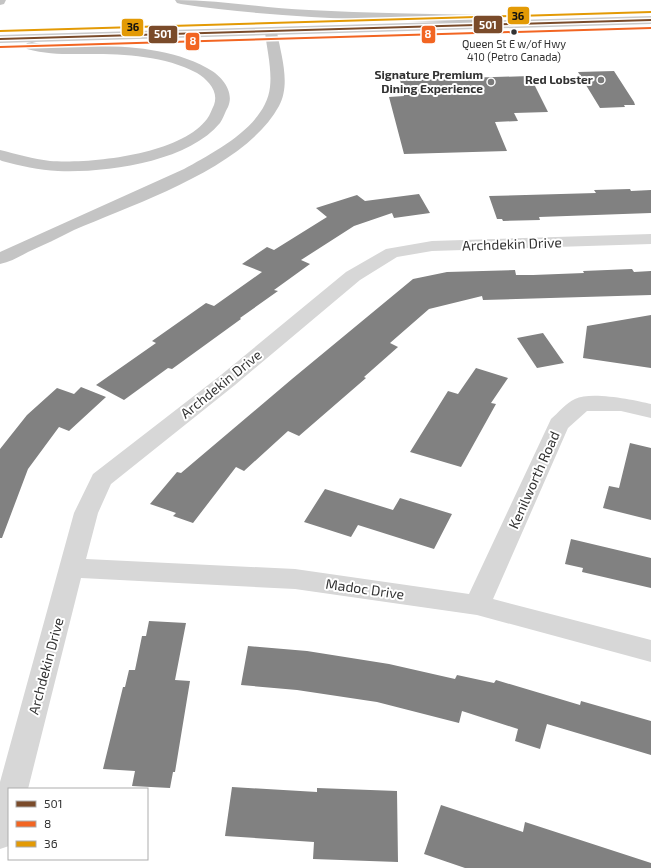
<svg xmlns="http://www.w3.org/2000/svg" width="651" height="868" font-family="'Exo 2',sans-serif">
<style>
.building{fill:#818181}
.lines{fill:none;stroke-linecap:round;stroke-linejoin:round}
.minor{fill:#d7d7d7;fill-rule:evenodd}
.major{fill:#cacaca;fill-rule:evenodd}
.highway{fill:#c4c4c4;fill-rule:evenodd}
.bus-1-casing{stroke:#fff;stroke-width:3}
.bus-2-casing{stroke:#fff;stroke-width:3}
.bus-3-casing{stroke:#fff;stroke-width:3}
.bus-1{fill:#7a4b2a;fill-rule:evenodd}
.bus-2{fill:#f26522;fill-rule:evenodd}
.bus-3{fill:#e39a05;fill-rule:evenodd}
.bus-dot{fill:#333;stroke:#fff;stroke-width:1.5}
.poi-dot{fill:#7a7a7a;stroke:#fff;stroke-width:1.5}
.labels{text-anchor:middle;stroke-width:4;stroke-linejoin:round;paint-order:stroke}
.far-bus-label{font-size:11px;fill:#333;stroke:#fff}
.far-poi-label{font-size:12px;font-weight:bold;fill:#333;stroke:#fff;text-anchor:end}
.street-label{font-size:14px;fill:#333;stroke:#fff}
.line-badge{stroke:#fff;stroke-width:1.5}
.badge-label{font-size:11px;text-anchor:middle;font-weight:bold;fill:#fff}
.pale-badge-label{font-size:11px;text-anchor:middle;font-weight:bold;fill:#111}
</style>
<rect width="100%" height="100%" fill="#fff"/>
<path class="building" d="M 614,71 L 634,102 L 635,105 L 624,105 L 625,107 L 600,108 L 578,72 Z
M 530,76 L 548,112 L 514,113 L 518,121 L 495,122 L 507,151 L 404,154 L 389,97 L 404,96 L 400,80 Z
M 630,189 L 631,191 L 651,190 L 651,213 L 539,217 L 540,220 L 503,221 L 502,219 L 497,219 L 489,196 L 596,193 L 594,190 Z
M 419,194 L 430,213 L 394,218 L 392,213 L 354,226 L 301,260 L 310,264 L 274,290 L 278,291 L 240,318 L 241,319 L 172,369 L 168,368 L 124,400 L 96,385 L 156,343 L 152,341 L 206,303 L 214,306 L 262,272 L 242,264 L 267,247 L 274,250 L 327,217 L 316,208 L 357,195 L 365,201 Z
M 632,269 L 634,272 L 651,271 L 651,295 L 483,300 L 482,296 L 429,309 L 390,343 L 398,347 L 364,377 L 366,378 L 299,436 L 288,431 L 244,471 L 236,467 L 193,523 L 173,516 L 176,513 L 150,504 L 177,472 L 181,473 L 292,379 L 413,279 L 447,272 L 515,270 L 516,275 L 533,275 L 584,273 L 583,271 Z
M 651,315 L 651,368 L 583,358 L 587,326 Z
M 543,333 L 564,363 L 537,368 L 517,338 Z
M 476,368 L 508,378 L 491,403 L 496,404 L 461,467 L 410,452 L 448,391 L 458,394 Z
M 81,387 L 106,397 L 69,431 L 59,427 L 28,469 L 2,538 L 0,538 L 0,449 L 27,415 L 57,388 L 74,394 Z
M 630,443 L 651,448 L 651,520 L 603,508 L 609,486 L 619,488 Z
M 325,489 L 393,510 L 400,498 L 452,514 L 434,549 L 358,525 L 351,537 L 304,522 Z
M 571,539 L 651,558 L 651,588 L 582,572 L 583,568 L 565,564 Z
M 149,621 L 186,623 L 175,680 L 190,681 L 175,772 L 173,772 L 170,788 L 132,786 L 135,771 L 103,769 L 123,687 L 125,687 L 129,670 L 135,670 L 142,636 L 146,636 Z
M 248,646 L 307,651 L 389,664 L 455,679 L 457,675 L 494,683 L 496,680 L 580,705 L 581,701 L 651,721 L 651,755 L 547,724 L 540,749 L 515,741 L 518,729 L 462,711 L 459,723 L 377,702 L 297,690 L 241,685 Z
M 232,787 L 317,792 L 317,788 L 397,791 L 398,862 L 313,859 L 314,842 L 225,836 Z
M 441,805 L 523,832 L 525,822 L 651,863 L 651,868 L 465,868 L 424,854 Z"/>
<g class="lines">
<path class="minor" d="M 651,234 L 651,244 L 432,251 L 397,257 L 360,280 L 235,385 L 111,484 L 98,513 L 86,559 L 295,569 L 469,594 L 551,419 C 558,413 566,403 575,399 C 591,391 634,400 651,404 L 651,418 L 621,411 L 587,411 L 568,428 L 493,599 L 651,640 L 651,662 L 477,615 L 295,589 L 81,578 L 28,789 L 9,789 L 9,846 L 0,849 L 0,782 L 74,513 L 93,474 L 221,375 L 346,272 L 386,249 L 432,241 Z"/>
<path class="major" d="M 651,16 L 651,24 L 0,43 L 0,35 Z"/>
<path class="highway" d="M 0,0 L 6,0 L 4,4 L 0,5 Z
M 175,0 C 220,0 264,8 309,10 C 368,13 427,14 486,15 L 504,21 L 505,24 L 504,27 L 499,28 L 484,23 C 382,20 282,19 181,4 L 177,3 Z
M 271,28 L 276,29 L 277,32 C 281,55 291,84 279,106 C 245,168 136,203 74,230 C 59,238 43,245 28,252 C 19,257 10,262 0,264 L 0,252 L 184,169 C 214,152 266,126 270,87 C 272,69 267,50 265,32 L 266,29 Z
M 32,42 C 52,47 71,46 92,46 C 130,46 173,49 207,68 C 221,75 235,91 228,107 C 225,112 223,119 220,123 C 188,162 106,173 58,171 C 39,170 20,166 2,161 L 0,160 L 0,150 C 17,154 33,159 50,161 C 92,164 181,154 207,119 C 210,115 212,109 214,105 C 219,91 208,80 197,73 C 165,56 126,54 90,54 C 68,54 49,55 27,49 L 25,46 L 27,43 Z"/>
<defs>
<path id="bus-1" d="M 651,19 L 651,21 L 0,40 L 0,38 Z"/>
<path id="bus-2" d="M 651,27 L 651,29 L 0,48 L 0,46 Z"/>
<path id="bus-3" d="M 651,11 L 651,13 L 0,32 L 0,30 Z"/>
</defs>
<use href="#bus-1" class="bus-1-casing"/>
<use href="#bus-2" class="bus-2-casing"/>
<use href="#bus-3" class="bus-3-casing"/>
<use href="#bus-1" class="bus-1"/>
<use href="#bus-2" class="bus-2"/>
<use href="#bus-3" class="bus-3"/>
</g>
<circle class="bus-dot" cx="514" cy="32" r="3.5"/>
<g class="poi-dot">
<circle cx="601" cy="80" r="4"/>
<circle cx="491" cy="82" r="4"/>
</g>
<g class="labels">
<g class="far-bus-label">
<text x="514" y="48">Queen St E w/of Hwy<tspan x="514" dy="13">410 (Petro Canada)</tspan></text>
</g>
<g class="far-poi-label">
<text x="483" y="79">Signature Premium<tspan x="483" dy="14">Dining Experience</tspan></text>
<text x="593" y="84">Red Lobster</text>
</g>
<g class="street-label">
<text transform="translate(512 244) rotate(-2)" y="5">Archdekin Drive</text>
<text transform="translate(221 384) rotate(-39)" y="5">Archdekin Drive</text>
<text transform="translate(534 480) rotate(-66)" y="5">Kenilworth Road</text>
<text transform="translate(365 589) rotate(8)" y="5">Madoc Drive</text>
<text transform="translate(46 666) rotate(-75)" y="5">Archdekin Drive</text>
</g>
</g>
<g class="line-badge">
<rect x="507" y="6" width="23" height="19" rx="4" fill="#e39a05"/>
<rect x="473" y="15" width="30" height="19" rx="4" fill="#7a4b2a"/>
<rect x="121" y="18" width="23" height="19" rx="4" fill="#e39a05"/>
<rect x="148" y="25" width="30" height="19" rx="4" fill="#7a4b2a"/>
<rect x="421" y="25" width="15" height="19" rx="4" fill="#f26522"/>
<rect x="185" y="32" width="15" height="19" rx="4" fill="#f26522"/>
</g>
<g class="badge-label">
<text x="488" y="29">501</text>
<text x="163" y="38">501</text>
<text x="428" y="38">8</text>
<text x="193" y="45">8</text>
</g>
<g class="pale-badge-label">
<text x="518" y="20">36</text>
<text x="133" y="31">36</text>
</g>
<rect x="8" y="788" width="140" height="72" fill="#ffffff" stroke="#adadad"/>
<rect x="16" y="801" width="20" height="6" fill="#7a4b2a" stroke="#adadad"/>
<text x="44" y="808" font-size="12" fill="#333333">501</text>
<rect x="16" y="821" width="20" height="6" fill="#f26522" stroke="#adadad"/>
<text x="44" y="828" font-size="12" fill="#333333">8</text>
<rect x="16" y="841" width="20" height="6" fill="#e39a05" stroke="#adadad"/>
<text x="44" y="848" font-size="12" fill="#333333">36</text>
</svg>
